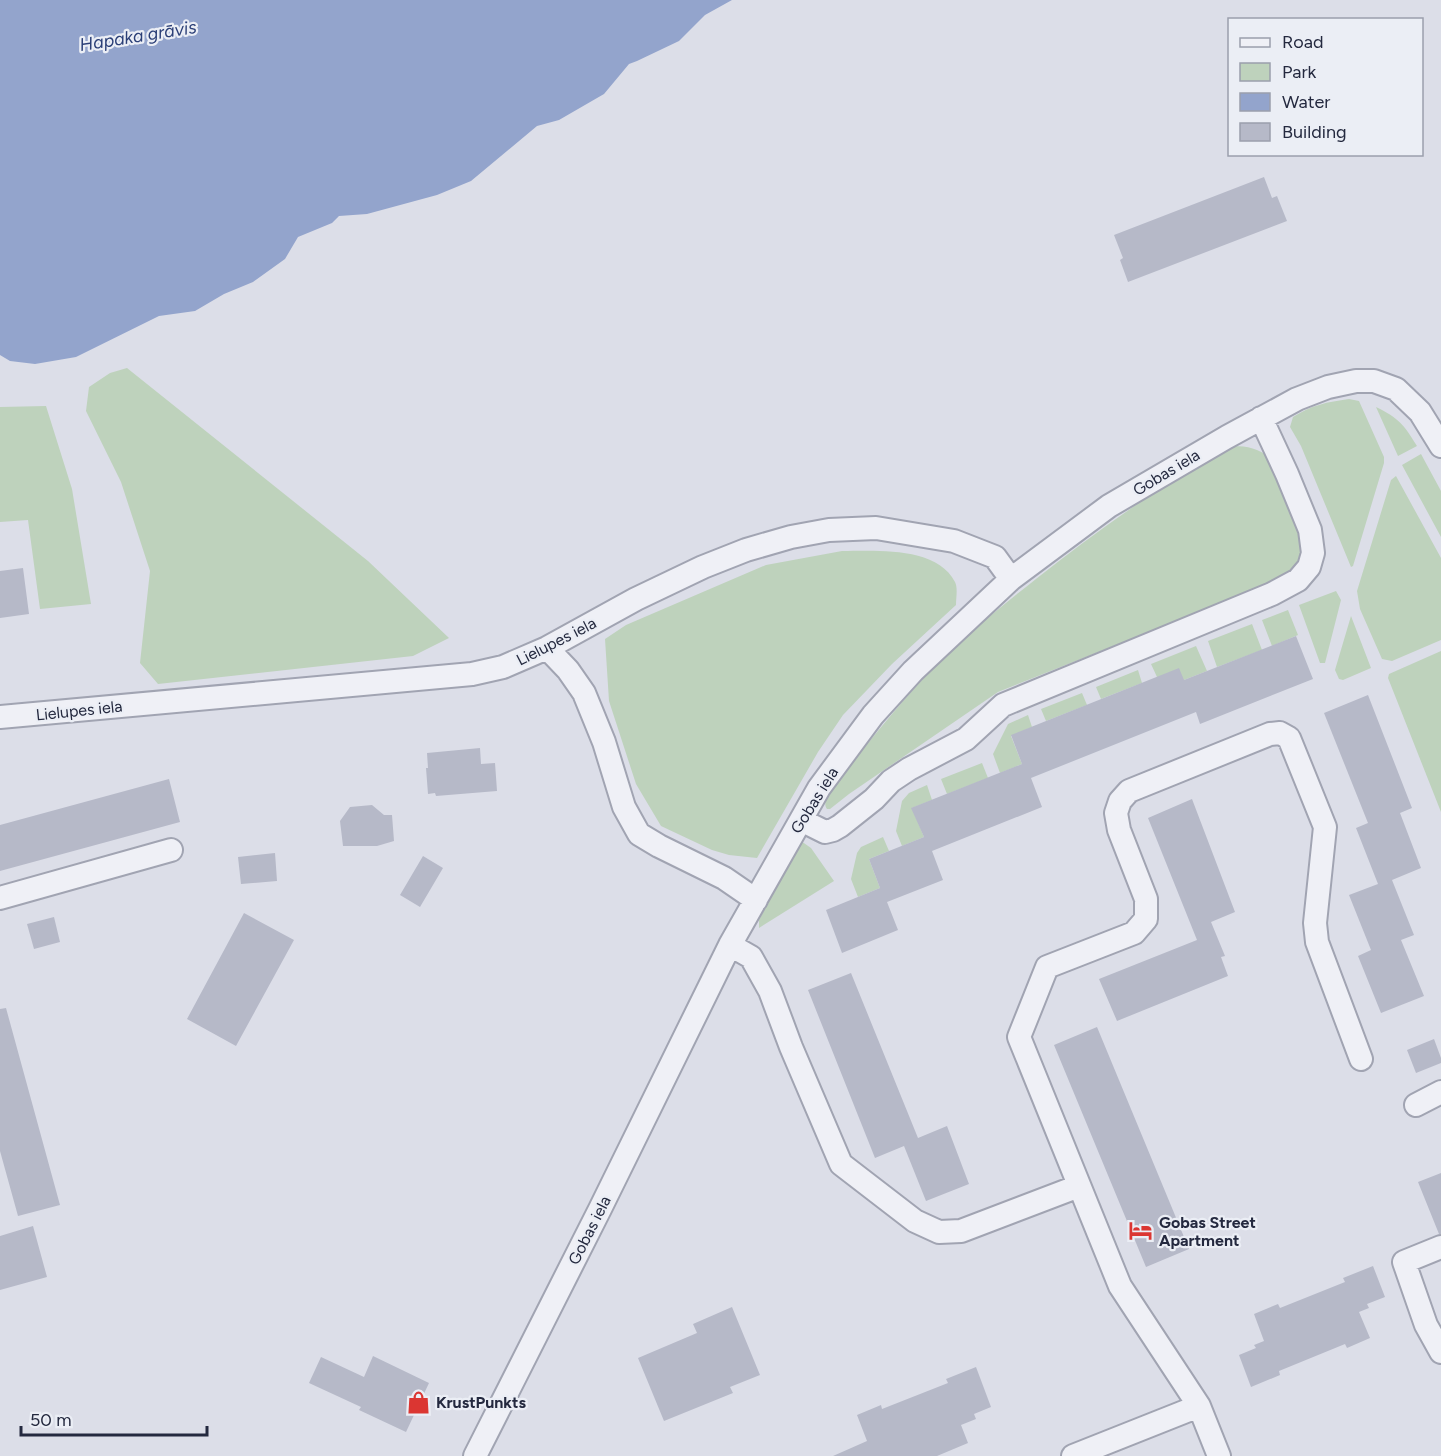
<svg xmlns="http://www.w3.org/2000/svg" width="1441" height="1456" font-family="Figtree,sans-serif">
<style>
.green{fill:#bed2bc}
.water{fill:#93a4cc}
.building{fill:#b6b9c8}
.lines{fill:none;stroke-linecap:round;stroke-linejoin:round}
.street-casing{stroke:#a1a4b2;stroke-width:26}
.street{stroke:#eff0f6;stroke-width:22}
.labels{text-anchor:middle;stroke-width:4.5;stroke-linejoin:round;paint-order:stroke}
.street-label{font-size:16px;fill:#24293f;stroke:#ebeef5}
.poi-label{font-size:16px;font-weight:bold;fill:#24293f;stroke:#ebeef5;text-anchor:start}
.water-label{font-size:18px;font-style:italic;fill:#2b3f77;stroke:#ebeef5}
</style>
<rect width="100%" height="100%" fill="#dcdee8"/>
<path class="green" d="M 127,368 L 368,561 L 449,638 L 413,656 L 158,684 L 140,663 L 150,571 L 121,482 L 86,411 L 89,387 L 110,373 Z
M 1349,399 L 1359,401 L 1384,457 L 1384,463 L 1353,566 L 1351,567 L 1301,446 L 1290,427 L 1293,417 C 1312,405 1327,402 1349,399 Z
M 46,406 L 72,489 L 91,604 L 40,609 L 28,520 L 0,522 L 0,407 Z
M 1376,407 C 1399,418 1404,425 1417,446 L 1398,456 Z
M 1233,446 C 1248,446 1258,449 1270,457 L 1302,537 C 1303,561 1296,568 1277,581 L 998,692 L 849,794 L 830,809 L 827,809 C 822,802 829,794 833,787 C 867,744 901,701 939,662 C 969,632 1003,605 1036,579 C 1098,530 1163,483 1233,446 Z
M 1421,454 L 1441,491 L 1441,537 L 1402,465 Z
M 1396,476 L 1441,558 L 1441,640 L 1392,661 L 1382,659 L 1360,609 L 1357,591 L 1391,480 Z
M 842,551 C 875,551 937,546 955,582 C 958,588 956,598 956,605 L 892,664 L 843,715 L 818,752 L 757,858 L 729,855 L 712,850 L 661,826 L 636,784 L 609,701 L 605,639 L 626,625 L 766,565 Z
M 1336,591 L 1341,600 L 1325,663 L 1320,663 L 1299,605 Z
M 1288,610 L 1298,635 L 1272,646 L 1262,620 Z
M 1351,616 L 1371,668 L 1343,680 L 1339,679 L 1335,670 Z
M 1252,624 L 1262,650 L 1217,667 L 1208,641 Z
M 1196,646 L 1207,671 L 1184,680 L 1157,677 L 1151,664 Z
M 1441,651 L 1441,812 L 1388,678 L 1389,674 Z
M 1138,670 L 1142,683 L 1101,699 L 1096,687 Z
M 1082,693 L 1087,705 L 1046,721 L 1041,709 Z
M 1028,715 L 1032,727 L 1011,736 L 1022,764 L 1000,773 L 993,754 L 1008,724 Z
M 982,763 L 988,778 L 947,794 L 941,779 Z
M 927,785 L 932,800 L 912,808 L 924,837 L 902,846 L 896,831 L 902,801 L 909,793 Z
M 883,837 L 889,851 L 869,859 L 880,888 L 858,897 L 851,879 L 857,853 L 861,847 Z
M 801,841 L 811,848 L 834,881 L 759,928 L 759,920 Z"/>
<path class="water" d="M 0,0 L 732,0 L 705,15 L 679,41 L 637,61 L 629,64 L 604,94 L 559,120 L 537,126 L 471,181 L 437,195 L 367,214 L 339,216 L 332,223 L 298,237 L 285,259 L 253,282 L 224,294 L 195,311 L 159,316 L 76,357 L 35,364 L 10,361 L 0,355 Z"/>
<path class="building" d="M 1264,177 L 1272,198 L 1277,196 L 1287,221 L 1128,282 L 1120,260 L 1123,258 L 1114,235 Z
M 23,568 L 29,614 L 0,618 L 0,571 Z
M 1296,636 L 1313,679 L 1200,724 L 1196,712 L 1031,778 L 1042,807 L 932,851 L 943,880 L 887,902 L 898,930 L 842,953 L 826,910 L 880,888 L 869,859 L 924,837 L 911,808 L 1022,764 L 1011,735 L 1179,668 L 1184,680 Z
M 1368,695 L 1412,808 L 1400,813 L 1421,868 L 1392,880 L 1414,935 L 1401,940 L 1424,996 L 1381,1013 L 1358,956 L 1371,950 L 1349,895 L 1378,884 L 1356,828 L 1368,823 L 1324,713 Z
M 480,748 L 481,764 L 495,763 L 497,791 L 436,796 L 435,793 L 428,794 L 426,768 L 428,768 L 427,753 Z
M 169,779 L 180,822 L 0,871 L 0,825 Z
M 1192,799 L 1235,912 L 1211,922 L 1225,956 L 1221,957 L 1228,976 L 1117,1021 L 1099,979 L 1197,940 L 1148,818 Z
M 372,805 L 384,815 L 392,815 L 394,841 L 377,846 L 343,846 L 340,821 L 350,807 Z
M 275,853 L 277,881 L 241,884 L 238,857 Z
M 423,856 L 443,868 L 420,907 L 400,895 Z
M 244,913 L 294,940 L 236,1046 L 187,1019 Z
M 54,917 L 60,942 L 34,949 L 27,924 Z
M 851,973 L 918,1138 L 947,1126 L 969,1184 L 926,1201 L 904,1146 L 875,1158 L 808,990 Z
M 6,1008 L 60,1205 L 18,1216 L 0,1151 L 0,1009 Z
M 1097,1027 L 1189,1249 L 1146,1267 L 1054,1045 Z
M 1434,1039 L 1441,1058 L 1441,1063 L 1416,1073 L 1407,1050 Z
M 1441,1173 L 1441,1234 L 1439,1234 L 1418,1182 Z
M 33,1226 L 47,1277 L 0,1290 L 0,1236 Z
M 1373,1266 L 1385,1297 L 1367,1304 L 1369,1308 L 1359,1312 L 1370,1338 L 1347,1348 L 1345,1344 L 1279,1371 L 1280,1375 L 1251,1387 L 1239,1355 L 1256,1348 L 1254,1345 L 1264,1341 L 1254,1314 L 1278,1304 L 1280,1308 L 1345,1282 L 1343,1278 Z
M 732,1307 L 760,1375 L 730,1387 L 733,1393 L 664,1421 L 638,1358 L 697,1333 L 693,1324 Z
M 373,1356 L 429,1383 L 406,1432 L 359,1410 L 361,1407 L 309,1383 L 321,1357 L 364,1377 Z
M 976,1367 L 991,1407 L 974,1414 L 976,1419 L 961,1425 L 968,1443 L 937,1456 L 833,1456 L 867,1441 L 857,1415 L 881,1405 L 882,1409 L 948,1383 L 946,1379 Z"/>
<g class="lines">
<defs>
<path id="street" d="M 547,648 L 568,670 L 584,693 L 604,742 L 624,807 L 639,834 L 659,846 L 724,878 L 756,900
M 0,717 L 472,674 L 503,667 L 547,648 L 636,599 L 703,567 L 746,550 L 791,537 L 829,530 L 876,528 L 954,541 L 995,557 L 1011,579
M 801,820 L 825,832 L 833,830 L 840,826 L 874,799 L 891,781 L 909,769 L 966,739 L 1003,705 L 1272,594 L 1298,580 L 1309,567 L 1313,553 L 1310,530 L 1287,474 L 1261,418
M 0,898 L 171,850
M 730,945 L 751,957 L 770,991 L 791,1047 L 841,1164 L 915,1221 L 939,1232 L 961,1231 L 1079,1186
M 1416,1105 L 1441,1092
M 1441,1247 L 1404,1262 L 1426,1325 L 1441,1352
M 475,1456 L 600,1209 L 730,945 L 819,788 L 873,715 L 913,671 L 1011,579 L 1109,506 L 1227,437 L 1297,399 L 1328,387 L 1356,381 L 1374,381 L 1396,389 L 1420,412 L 1441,446
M 1073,1456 L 1199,1406
M 1219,1456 L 1199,1406 L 1120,1286 L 1019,1037 L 1047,967 L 1134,933 L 1146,919 L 1146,899 L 1119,830 L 1116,813 L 1120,801 L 1129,791 L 1270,734 L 1280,733 L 1289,738 L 1325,827 L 1315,923 L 1317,942 L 1361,1059"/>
</defs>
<use href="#street" class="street-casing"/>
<use href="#street" class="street"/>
</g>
<defs>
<symbol id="hotel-bare" viewBox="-9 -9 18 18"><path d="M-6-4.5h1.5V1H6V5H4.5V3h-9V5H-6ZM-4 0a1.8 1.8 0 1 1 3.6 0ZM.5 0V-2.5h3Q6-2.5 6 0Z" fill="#db3632" stroke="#ebeef5" stroke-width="2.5" paint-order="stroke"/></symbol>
<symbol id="shop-bare" viewBox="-9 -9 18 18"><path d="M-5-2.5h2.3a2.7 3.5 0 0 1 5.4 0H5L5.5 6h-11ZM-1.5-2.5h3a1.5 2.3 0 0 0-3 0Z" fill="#db3632" stroke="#ebeef5" stroke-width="2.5" paint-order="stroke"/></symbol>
</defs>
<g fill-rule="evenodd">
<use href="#hotel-bare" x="1124" y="1214" width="33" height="33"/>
<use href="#shop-bare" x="402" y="1386" width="33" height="33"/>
</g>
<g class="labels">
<g class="street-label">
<text transform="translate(1166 472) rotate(-31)" y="6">Gobas iela</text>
<text transform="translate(556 641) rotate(-27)" y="6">Lielupes iela</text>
<text transform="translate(79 710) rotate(-6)" y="6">Lielupes iela</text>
<text transform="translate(814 800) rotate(-58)" y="6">Gobas iela</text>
<text transform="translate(589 1230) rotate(-63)" y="6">Gobas iela</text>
</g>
<g class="poi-label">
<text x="1159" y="1228">Gobas Street<tspan x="1159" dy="18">Apartment</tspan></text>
<text x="436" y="1408">KrustPunkts</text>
</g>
<g class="water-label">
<text transform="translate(138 36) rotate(-9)" y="6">Hapaka grāvis</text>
</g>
</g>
<rect x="1228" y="18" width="195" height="138" fill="#ebeef5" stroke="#9b9fac" stroke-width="1.5"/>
<rect x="1240" y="38" width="30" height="9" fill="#eff0f6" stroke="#9b9fac" stroke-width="1.5"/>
<text x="1282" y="48" font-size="18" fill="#24293f">Road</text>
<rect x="1240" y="63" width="30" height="18" fill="#bed2bc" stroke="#9b9fac" stroke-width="1.5"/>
<text x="1282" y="78" font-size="18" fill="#24293f">Park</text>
<rect x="1240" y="93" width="30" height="18" fill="#93a4cc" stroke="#9b9fac" stroke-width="1.5"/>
<text x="1282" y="108" font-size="18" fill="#24293f">Water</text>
<rect x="1240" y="123" width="30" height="18" fill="#b6b9c8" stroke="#9b9fac" stroke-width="1.5"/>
<text x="1282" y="138" font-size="18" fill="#24293f">Building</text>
<path d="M21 1426v9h186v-9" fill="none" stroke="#24293f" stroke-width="3"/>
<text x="30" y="1426" font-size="18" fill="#24293f" stroke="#ebeef5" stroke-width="4.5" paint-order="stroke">50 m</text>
</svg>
